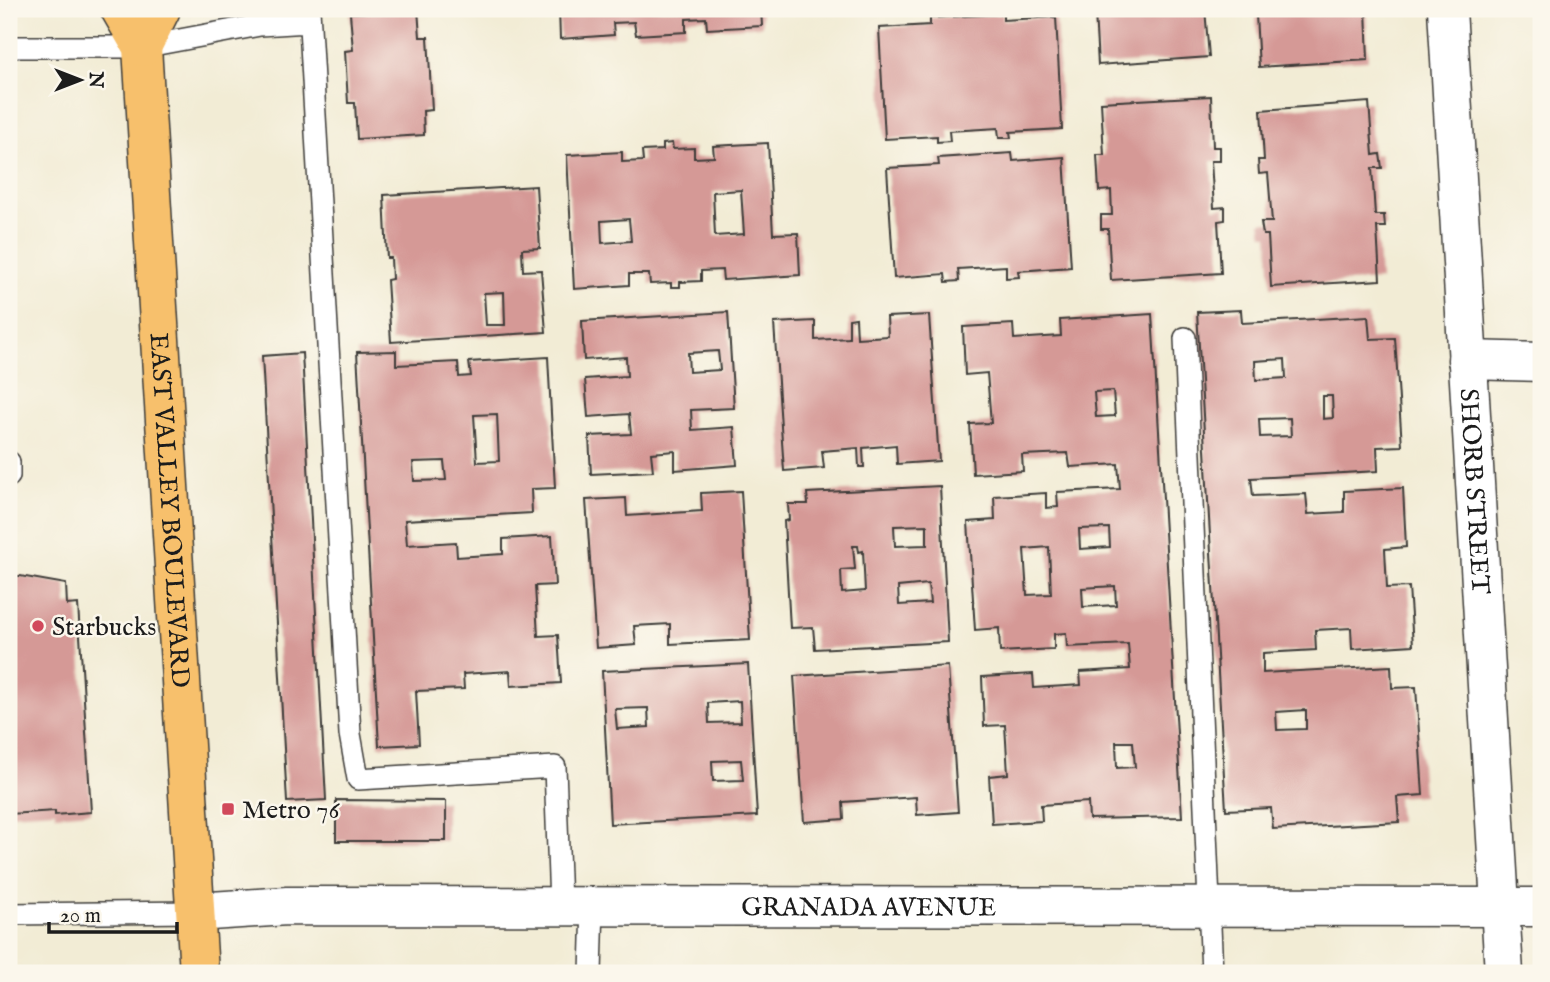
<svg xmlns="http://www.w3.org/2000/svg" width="1550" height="982" font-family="'IM FELL English',serif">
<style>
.building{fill:#d59996;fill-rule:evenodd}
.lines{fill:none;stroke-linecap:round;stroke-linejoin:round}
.lane-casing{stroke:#3c3b38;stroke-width:24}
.street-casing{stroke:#3c3b38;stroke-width:41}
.primary-casing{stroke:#3c3b38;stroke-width:41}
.lane{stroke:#fff;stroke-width:21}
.street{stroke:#fff;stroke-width:38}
.primary{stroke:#f7c06c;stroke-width:38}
.poi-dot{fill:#d1495b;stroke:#fbf7ec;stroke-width:2.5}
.labels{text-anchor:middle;stroke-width:5;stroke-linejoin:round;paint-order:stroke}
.street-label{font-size:26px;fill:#1c1c1c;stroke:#fbf7ec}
.poi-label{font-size:26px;fill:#1c1c1c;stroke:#fbf7ec;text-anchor:start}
</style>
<rect width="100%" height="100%" fill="#fbf7ec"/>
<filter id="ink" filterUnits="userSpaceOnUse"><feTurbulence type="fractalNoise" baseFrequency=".0143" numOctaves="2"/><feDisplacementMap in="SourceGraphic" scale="14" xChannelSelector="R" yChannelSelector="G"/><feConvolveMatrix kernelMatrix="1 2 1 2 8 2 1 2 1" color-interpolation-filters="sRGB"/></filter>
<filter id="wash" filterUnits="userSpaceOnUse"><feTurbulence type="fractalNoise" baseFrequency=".00686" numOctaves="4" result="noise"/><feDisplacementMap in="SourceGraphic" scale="28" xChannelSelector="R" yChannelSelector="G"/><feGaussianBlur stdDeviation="1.57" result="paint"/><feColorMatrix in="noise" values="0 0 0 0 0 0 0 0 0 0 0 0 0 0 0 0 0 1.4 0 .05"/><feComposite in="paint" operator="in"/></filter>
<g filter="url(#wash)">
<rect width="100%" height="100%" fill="#f2ecd5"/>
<g id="blocks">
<path class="building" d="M 418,9 L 420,37 L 428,37 L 432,110 L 423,111 L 424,135 L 357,139 L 355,103 L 348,103 L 345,51 L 353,50 L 350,13 Z
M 559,9 L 761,9 L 762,26 L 707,29 L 706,18 L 686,19 L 686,32 L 636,35 L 634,22 L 613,23 L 614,35 L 560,39 Z
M 1088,9 L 1205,9 L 1209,57 L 1098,65 L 1095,12 L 1088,13 Z
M 1248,9 L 1366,9 L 1368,60 L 1259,67 L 1256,15 L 1249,16 Z
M 1003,14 L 1003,20 L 1056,17 L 1062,129 L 1010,132 L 1011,138 L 999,138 L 998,128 L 949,131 L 950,141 L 937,142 L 937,136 L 885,139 L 879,28 L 930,25 L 930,18 Z
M 1211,96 L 1213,147 L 1220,147 L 1220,161 L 1211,161 L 1214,208 L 1225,207 L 1225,220 L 1218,221 L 1221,273 L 1111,280 L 1108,229 L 1101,229 L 1101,215 L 1112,215 L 1111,190 L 1099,191 L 1097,155 L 1104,155 L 1101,102 Z
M 1369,102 L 1373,155 L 1380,154 L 1382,168 L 1372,168 L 1375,215 L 1384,215 L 1385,227 L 1377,227 L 1380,280 L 1271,287 L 1268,235 L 1263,235 L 1261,222 L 1272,222 L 1268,173 L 1259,174 L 1258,160 L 1264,160 L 1261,110 Z
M 672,143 L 673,149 L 694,148 L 694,158 L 714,157 L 713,146 L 768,143 L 773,234 L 798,233 L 800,275 L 723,280 L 722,270 L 701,271 L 701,281 L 680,282 L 680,287 L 671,287 L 671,283 L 650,284 L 649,274 L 629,274 L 629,285 L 574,289 L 567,155 L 622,152 L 622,162 L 643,161 L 642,151 L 663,150 L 663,144 ZM 741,190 L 744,234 L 715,236 L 713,192 ZM 629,219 L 631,241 L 602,243 L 601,221 Z
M 1012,153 L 1013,161 L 1064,157 L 1071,267 L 1018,271 L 1019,277 L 1006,278 L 1006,266 L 958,269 L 959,281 L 946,282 L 945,274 L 894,278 L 887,168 L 939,165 L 938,158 Z
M 536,186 L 540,248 L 522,249 L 523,271 L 541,270 L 546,332 L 391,342 L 387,280 L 392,279 L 391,258 L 387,258 L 384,195 ZM 504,292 L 505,325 L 486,325 L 484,293 Z
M 1241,310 L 1242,323 L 1368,316 L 1370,339 L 1395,338 L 1402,446 L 1377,447 L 1378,471 L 1251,478 L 1253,496 L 1306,494 L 1308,514 L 1344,512 L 1344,491 L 1403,488 L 1406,547 L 1385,549 L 1387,588 L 1409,587 L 1413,645 L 1352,649 L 1351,628 L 1315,630 L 1316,650 L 1263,653 L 1263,673 L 1391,666 L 1392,688 L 1416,687 L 1423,795 L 1397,797 L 1399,822 L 1273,829 L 1271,808 L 1226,810 L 1197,312 ZM 1285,359 L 1286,378 L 1256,380 L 1255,361 ZM 1323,396 L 1332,396 L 1333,418 L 1323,419 ZM 1290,418 L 1291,436 L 1260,437 L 1259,419 ZM 1306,710 L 1306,729 L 1277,730 L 1276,712 Z
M 728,312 L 734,408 L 691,410 L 692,430 L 734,427 L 737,465 L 675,470 L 675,451 L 651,453 L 653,471 L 591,474 L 589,436 L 631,434 L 629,414 L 588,417 L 585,379 L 627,376 L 626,357 L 584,360 L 582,321 ZM 718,351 L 720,370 L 689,372 L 688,353 Z
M 1152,314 L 1182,817 L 1089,819 L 1088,802 L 1041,805 L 1042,821 L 992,824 L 989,776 L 1008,774 L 1005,725 L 984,726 L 982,677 L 1033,674 L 1034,688 L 1081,685 L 1080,672 L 1130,669 L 1128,644 L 1067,647 L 1066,633 L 1054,634 L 1054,649 L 1000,652 L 999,628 L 975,630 L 968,522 L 995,520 L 994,496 L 1046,493 L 1046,508 L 1058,507 L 1057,492 L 1120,489 L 1118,464 L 1070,467 L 1068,453 L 1022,455 L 1023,471 L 973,474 L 970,424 L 991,423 L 987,373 L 965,375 L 963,327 L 1013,324 L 1014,339 L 1061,336 L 1060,320 ZM 1113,391 L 1115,416 L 1096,417 L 1094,392 ZM 1109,528 L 1110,547 L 1080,549 L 1079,529 ZM 1049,547 L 1051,594 L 1027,595 L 1024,549 ZM 1115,586 L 1116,605 L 1083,607 L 1082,588 ZM 1116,742 L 1133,742 L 1135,767 L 1117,768 Z
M 929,315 L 939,461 L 897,464 L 896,445 L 863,448 L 864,467 L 859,467 L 858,448 L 822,451 L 824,468 L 784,471 L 774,323 L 815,321 L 815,340 L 849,338 L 849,319 L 856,318 L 857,338 L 888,336 L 887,317 Z
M 396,351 L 396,365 L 458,362 L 459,377 L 471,376 L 469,362 L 548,357 L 555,488 L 531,489 L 532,513 L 405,520 L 407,545 L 456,542 L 457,557 L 503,554 L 503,539 L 552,536 L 555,585 L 535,586 L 538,636 L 558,635 L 561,683 L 511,686 L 510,671 L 463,674 L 464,689 L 416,691 L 419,744 L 379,746 L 357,352 ZM 497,414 L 499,461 L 477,462 L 474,415 ZM 444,461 L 446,480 L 414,481 L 413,462 Z
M 302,353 L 326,800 L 287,802 L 262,356 Z
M 940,486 L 948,642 L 815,649 L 813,627 L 790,628 L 784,521 L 789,520 L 788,504 L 808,504 L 807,493 ZM 927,525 L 927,545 L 895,546 L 894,526 ZM 853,546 L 858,546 L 859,552 L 863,551 L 865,591 L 842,593 L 841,570 L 855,569 ZM 928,584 L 930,603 L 899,605 L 898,587 Z
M 741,491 L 750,640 L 670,644 L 670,624 L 634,626 L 636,645 L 596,648 L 586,500 L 626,498 L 627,516 L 702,511 L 701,493 Z
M 9,576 L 20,576 L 66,584 L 67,605 L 78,604 L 91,812 L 55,815 L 55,811 L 9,814 Z
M 748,664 L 757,816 L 610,824 L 602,671 ZM 740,701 L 741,722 L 709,723 L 708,703 ZM 648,708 L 649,727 L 617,729 L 615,709 ZM 741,760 L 743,780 L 713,781 L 712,761 Z
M 948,666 L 958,812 L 917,815 L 916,797 L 843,802 L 844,819 L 804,822 L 794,676 Z
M 336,800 L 446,801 L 446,841 L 336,841 Z"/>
</g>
</g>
<g filter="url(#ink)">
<use href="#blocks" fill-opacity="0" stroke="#3c3b38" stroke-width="2"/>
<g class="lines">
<defs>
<path id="lane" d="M 309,9 L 350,734 L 358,779 L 555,767 L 560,905
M 9,47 L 142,47 L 260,25 L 309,22
M 1185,338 L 1212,973
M 9,462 L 9,476
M 9,914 L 195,912
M 591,973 L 593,905"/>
<g id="street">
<path id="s1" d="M 1447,9 L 1504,973"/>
<path d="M 1467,360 L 1541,362"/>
<path id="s2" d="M 195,912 L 287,906 L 1541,907"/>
</g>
<g id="primary">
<path id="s3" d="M 120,9 L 142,47 L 199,973"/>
<path d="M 142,47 L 161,9"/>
</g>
</defs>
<use href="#lane" class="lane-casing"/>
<use href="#street" class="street-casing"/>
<use href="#primary" class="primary-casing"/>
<use href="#lane" class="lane"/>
<use href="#street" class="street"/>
<use href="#primary" class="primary"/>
</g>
</g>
<g class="poi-dot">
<circle cx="38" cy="626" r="7"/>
<rect x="221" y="802" width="14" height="14" rx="3.5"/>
</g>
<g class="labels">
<g class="street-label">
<text dy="9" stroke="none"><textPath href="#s1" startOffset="483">SHORB STREET</textPath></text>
<text dy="9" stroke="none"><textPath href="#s3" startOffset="508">EAST VALLEY BOULEVARD</textPath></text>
<text dy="9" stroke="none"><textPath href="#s2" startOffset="674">GRANADA AVENUE</textPath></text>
</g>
<g class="poi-label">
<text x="52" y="635">Starbucks</text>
<text x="242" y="818">Metro 76</text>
</g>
</g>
<rect width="1550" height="982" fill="none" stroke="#fbf7ec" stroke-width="35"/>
<g transform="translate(80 80) rotate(90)" stroke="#fbf7ec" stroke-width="5" paint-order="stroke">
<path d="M0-5L12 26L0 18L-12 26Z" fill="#1c1c1c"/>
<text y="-10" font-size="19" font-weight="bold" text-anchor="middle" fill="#1c1c1c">N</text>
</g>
<path d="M49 922v10h128v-10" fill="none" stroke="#1c1c1c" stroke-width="3.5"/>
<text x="60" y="922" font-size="21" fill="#1c1c1c" stroke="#fbf7ec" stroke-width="5" paint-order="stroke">20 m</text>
</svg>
